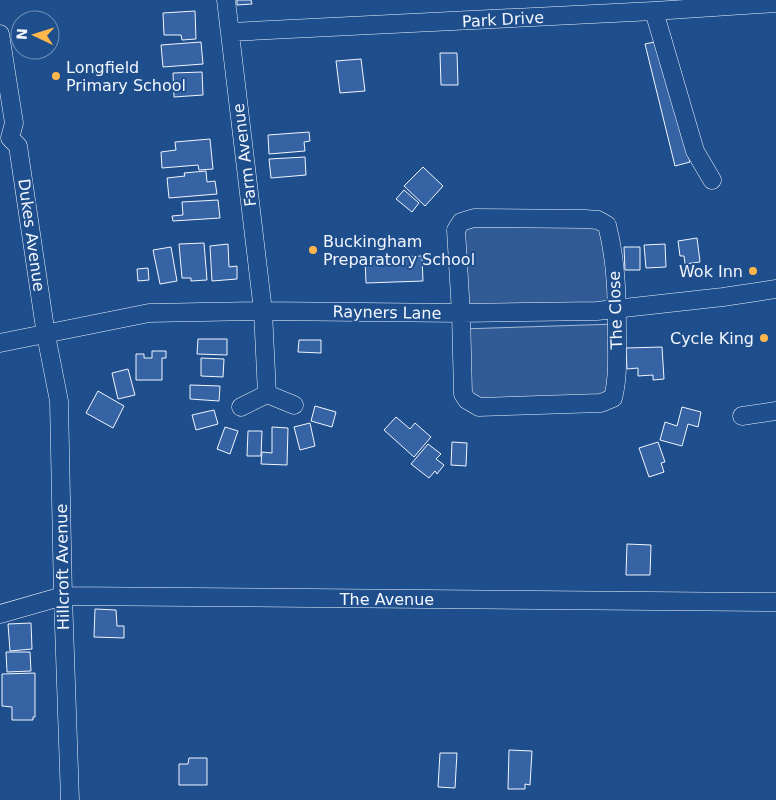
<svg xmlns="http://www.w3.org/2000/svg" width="776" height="800" font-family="'DejaVu Sans',sans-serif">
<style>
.built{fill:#305b95;stroke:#a8bbd7}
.building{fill:#3563a3;stroke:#f2f6ff}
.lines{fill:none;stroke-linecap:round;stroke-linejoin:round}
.minor-casing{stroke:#f2f6ff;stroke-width:19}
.minor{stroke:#1f4e8c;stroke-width:18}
.poi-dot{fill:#ffb74d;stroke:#1f4e8c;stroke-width:2}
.labels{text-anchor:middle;stroke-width:4;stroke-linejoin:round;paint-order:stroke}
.street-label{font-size:16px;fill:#f2f6ff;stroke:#1f4e8c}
.poi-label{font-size:16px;fill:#f2f6ff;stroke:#1f4e8c;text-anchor:start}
</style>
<rect width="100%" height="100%" fill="#1f4e8c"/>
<path class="built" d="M 598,220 L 617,302 L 460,306 L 461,222 Z
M 617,324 L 613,398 L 467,400 L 461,329 Z"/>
<path class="building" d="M 237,0 L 251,0 L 252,4 L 237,5 Z
M 195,11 L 196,39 L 182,40 L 181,35 L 164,35 L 163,13 Z
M 659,41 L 690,162 L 675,166 L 645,44 Z
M 201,42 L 203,64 L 163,67 L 161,45 Z
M 440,53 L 457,53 L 458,85 L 441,85 Z
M 361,59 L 365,91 L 340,93 L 336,61 Z
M 202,72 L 203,95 L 174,97 L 173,73 Z
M 309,132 L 310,141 L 304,142 L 305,151 L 269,154 L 268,135 Z
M 210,139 L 213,169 L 199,170 L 198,165 L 162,168 L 161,152 L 176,150 L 175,142 Z
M 305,157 L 306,175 L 271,178 L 269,159 Z
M 423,167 L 443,186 L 425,206 L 404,186 Z
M 206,171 L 207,182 L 215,181 L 217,194 L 169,198 L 167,178 L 185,176 L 184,173 Z
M 404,190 L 419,203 L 412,212 L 396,199 Z
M 218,200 L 220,218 L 173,221 L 172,216 L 183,215 L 182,202 Z
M 697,238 L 700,262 L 685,264 L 684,256 L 680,256 L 678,241 Z
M 204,243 L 207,280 L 191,281 L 191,278 L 182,278 L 179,244 Z
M 228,244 L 229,267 L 237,266 L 237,279 L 212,281 L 210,246 Z
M 665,244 L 666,267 L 646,268 L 644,245 Z
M 171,247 L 177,281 L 160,284 L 153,250 Z
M 624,247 L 640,247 L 640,270 L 625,270 Z
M 422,256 L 423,281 L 366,283 L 365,258 Z
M 148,268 L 149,280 L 138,281 L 137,269 Z
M 198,339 L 227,339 L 227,355 L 197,354 Z
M 299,340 L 321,340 L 321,353 L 298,352 Z
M 662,347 L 664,379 L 653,380 L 653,375 L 638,376 L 638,368 L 627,369 L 626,348 Z
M 152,351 L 166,351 L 166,358 L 162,358 L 162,380 L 136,380 L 136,354 L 144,354 L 144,358 L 152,358 Z
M 201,358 L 224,359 L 223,377 L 201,376 Z
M 128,369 L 135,395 L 118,399 L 112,373 Z
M 190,385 L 220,386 L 219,401 L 190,399 Z
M 98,391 L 124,406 L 113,428 L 86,413 Z
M 315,406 L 336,412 L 332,427 L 311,421 Z
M 682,407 L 701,412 L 698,427 L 688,424 L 682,446 L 660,440 L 665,422 L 677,426 Z
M 214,410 L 218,424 L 196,430 L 192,415 Z
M 396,417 L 410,429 L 415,423 L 431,437 L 414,457 L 384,430 Z
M 310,423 L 315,446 L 300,450 L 294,427 Z
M 225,427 L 238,431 L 230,454 L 217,449 Z
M 272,427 L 288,428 L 287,465 L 261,464 L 262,452 L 272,453 Z
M 248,431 L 262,431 L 261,456 L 247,456 Z
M 452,442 L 467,443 L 466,466 L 451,465 Z
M 658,442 L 665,462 L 661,463 L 664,472 L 649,477 L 639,448 Z
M 428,444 L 441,454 L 436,459 L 444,465 L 437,474 L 435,471 L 429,478 L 411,464 Z
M 627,544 L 651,545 L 650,575 L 626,575 Z
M 95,609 L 116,610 L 117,626 L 124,626 L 124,638 L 94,637 Z
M 31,623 L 32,649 L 10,651 L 8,624 Z
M 6,652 L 30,652 L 31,671 L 7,672 Z
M 35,673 L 35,717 L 33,717 L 33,720 L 12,720 L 12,707 L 2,706 L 2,674 Z
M 509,750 L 532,751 L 530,785 L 525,784 L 525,789 L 508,789 Z
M 440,753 L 457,753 L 455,788 L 438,787 Z
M 189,758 L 207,758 L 207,785 L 179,785 L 179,764 L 188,764 Z"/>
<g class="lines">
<defs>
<path id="minor" d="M 226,0 L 263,311 L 267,394 L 241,407
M 654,11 L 695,151 L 712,180
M 230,32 L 654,11 L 776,3
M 0,34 L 14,123 L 10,138
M 10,138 L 18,146 L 46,335 L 59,401 L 63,596 L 70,800
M 474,218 L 585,219 L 598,220 L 607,225 C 617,263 617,302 617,340 C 617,360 618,379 613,398 L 601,403 L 479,407 L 467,400 L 463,394 L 461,313 L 456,230 L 461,222 Z
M 0,343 L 149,313 L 263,311 L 461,313 L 597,311 L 723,297 L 776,289
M 267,394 L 294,405
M 742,416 L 776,411
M 0,614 L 63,596 L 776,602"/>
</defs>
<use href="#minor" class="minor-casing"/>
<use href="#minor" class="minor"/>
</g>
<g class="poi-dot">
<circle cx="56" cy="76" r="5"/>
<circle cx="313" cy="250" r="5"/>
<circle cx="753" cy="271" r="5"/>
<circle cx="764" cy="338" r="5"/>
</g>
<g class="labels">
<g class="street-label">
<text transform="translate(503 19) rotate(-3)" y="6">Park Drive</text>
<text transform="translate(244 155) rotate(-97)" y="6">Farm Avenue</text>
<text transform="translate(32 235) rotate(82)" y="6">Dukes Avenue</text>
<text transform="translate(615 310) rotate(-92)" y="6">The Close</text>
<text transform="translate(387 312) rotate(1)" y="6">Rayners Lane</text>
<text transform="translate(62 567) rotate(-91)" y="6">Hillcroft Avenue</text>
<text x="387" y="605">The Avenue</text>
</g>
<g class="poi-label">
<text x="66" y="73">Longfield<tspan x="66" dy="18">Primary School</tspan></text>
<text x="323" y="247">Buckingham<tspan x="323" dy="18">Preparatory School</tspan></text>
<text x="743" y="277" text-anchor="end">Wok Inn</text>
<text x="754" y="344" text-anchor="end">Cycle King</text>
</g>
</g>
<g transform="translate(35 35) rotate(274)"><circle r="24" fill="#1f4e8c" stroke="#7391ba"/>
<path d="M0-4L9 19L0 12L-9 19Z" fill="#ffb74d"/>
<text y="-8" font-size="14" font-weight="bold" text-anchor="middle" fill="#f2f6ff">N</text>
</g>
</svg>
